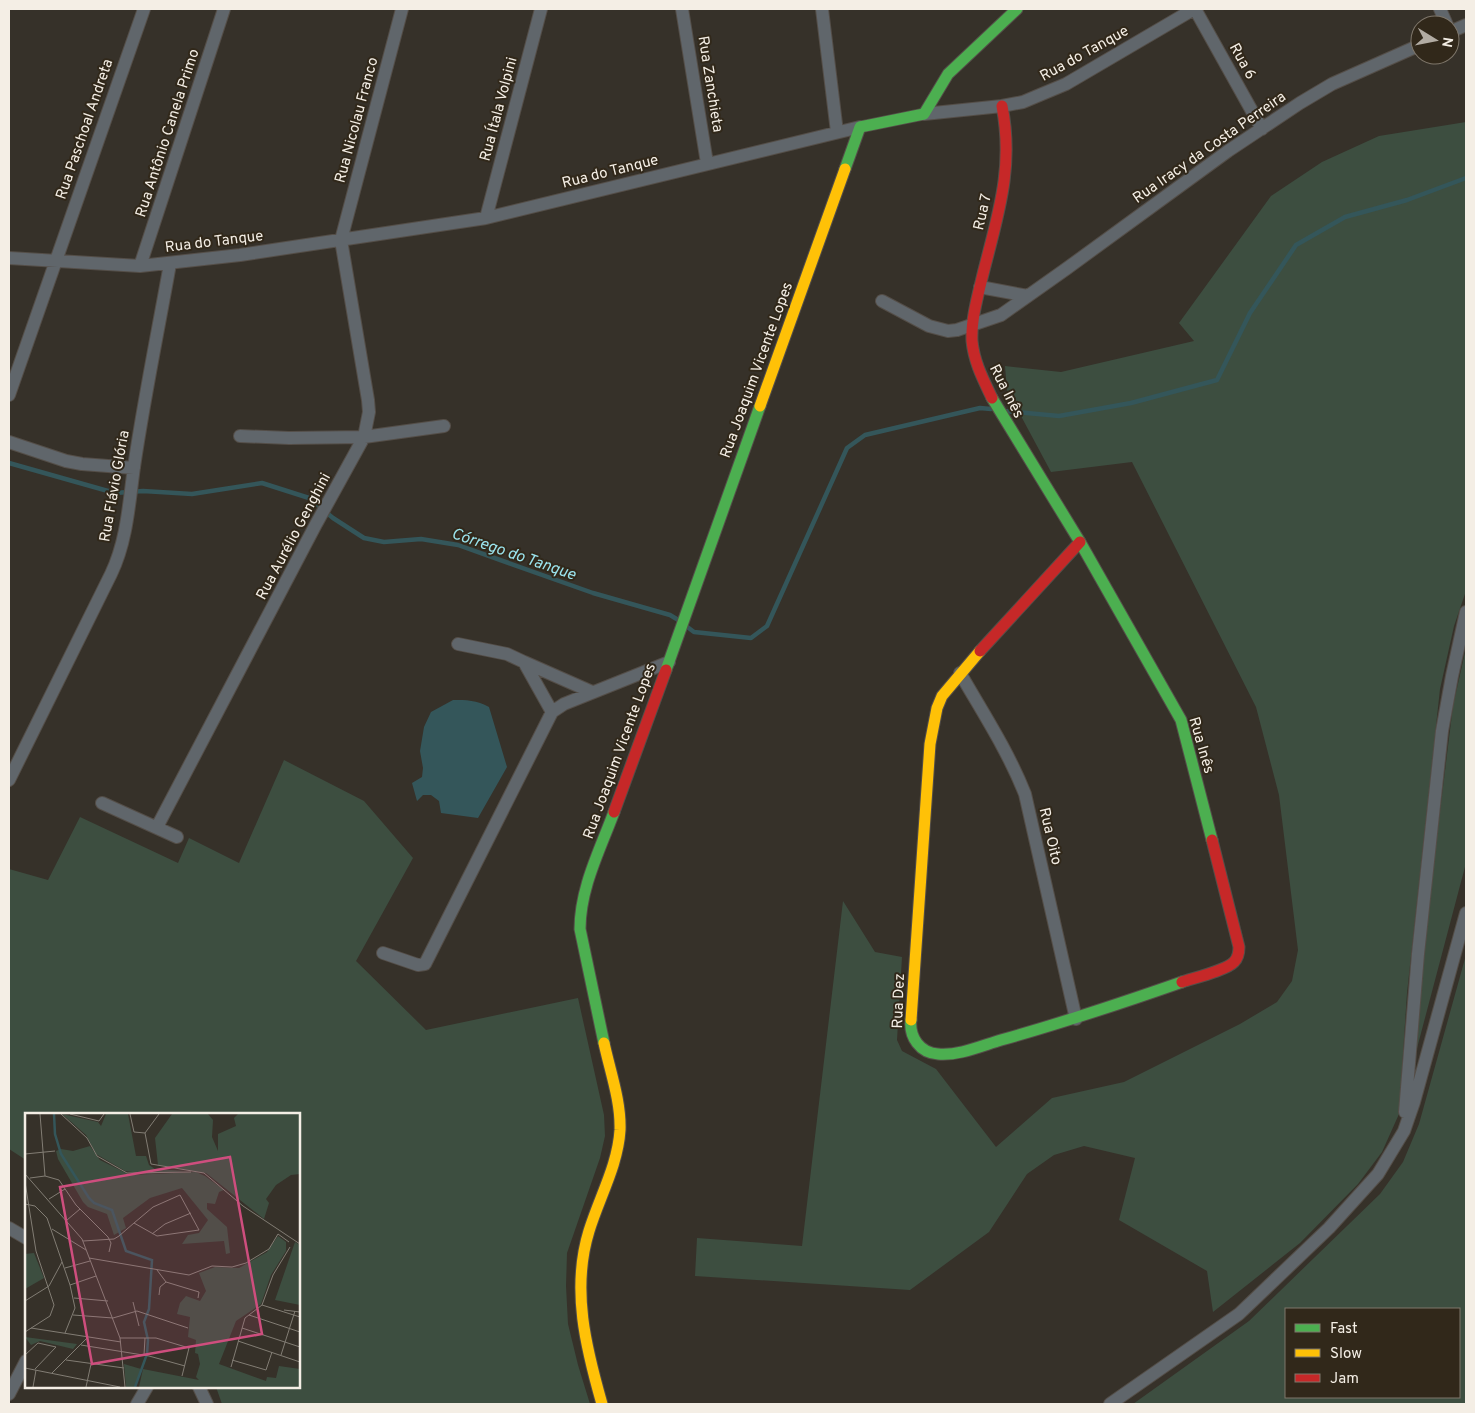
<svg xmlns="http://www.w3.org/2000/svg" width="1475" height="1413" font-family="Overpass,sans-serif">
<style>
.green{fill:#3d4e40;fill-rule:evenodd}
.water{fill:#34565a}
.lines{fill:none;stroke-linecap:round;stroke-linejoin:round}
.stream{stroke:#34565a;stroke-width:4.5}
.street-casing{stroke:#544e48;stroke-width:14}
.fast-casing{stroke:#544e48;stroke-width:13}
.slow-casing{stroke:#544e48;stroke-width:13}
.jam-casing{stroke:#544e48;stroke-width:13}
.street{stroke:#60666b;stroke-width:12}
.fast{stroke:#4caf50;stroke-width:11}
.slow{stroke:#ffc107;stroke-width:11}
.jam{stroke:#c62828;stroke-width:11}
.labels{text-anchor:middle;stroke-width:4;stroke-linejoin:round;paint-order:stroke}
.street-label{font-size:15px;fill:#f4eee5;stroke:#31281a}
.water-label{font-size:16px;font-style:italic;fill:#9be4ee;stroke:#31281a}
.inset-river{fill:none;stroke:#34565a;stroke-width:2.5}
.inset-road{fill:none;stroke:#827d74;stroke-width:1}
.view{fill:#ce4e7e;fill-opacity:0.15;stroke:#ce4e7e;stroke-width:2.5}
.inset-edge{fill:none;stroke:#f4eee5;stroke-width:2.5}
</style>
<rect width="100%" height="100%" fill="#363129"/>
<path class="green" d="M 1466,122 L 1466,591 L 1454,626 L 1440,689 L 1407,993 L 1399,1114 L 1382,1152 L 1358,1184 L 1300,1243 L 1213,1312 L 1207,1271 L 1119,1220 L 1135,1158 L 1084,1146 L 1054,1155 L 1027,1174 L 989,1232 L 910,1290 L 695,1276 L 697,1238 L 802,1246 L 843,901 L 875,952 L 902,957 L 897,1040 L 902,1051 L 936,1069 L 996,1147 L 1052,1098 L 1124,1082 L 1240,1024 L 1277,1002 L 1292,981 L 1298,950 L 1279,795 L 1256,707 L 1132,462 L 1051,472 L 1007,390 L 1005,366 L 1061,372 L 1194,341 L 1179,323 L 1271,196 L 1322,162 L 1379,136 Z
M 1466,648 L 1466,863 L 1416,1052 L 1424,941 L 1453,706 Z
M 284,760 L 364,801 L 413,858 L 356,961 L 426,1030 L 578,998 L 604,1115 L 605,1136 L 600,1158 L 567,1253 L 566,1286 L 568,1324 L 578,1365 L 590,1404 L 222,1404 L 216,1387 L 299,1387 L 299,1114 L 26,1114 L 26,1160 L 9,1149 L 9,869 L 48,880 L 80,817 L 178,863 L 189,838 L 239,863 Z
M 1466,955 L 1466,1404 L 1133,1404 L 1249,1321 L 1380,1194 L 1403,1162 L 1419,1124 ZM 1459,1309 L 1459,1397 L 1286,1397 L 1286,1309 Z"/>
<path class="water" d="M 453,700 C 466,700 477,700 489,707 L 507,767 L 478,818 L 441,813 L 439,801 L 431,795 L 423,795 L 417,801 L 412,783 L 422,777 L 423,768 L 420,751 L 424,727 L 431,712 Z"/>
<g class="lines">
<path class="stream" d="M 1004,411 L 1059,416 L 1131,403 L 1217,380 L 1250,313 L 1296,245 L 1345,217 L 1407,200 L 1466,178
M 9,463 L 115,493 L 143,491 L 192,494 L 262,483 L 309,498 L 333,518 L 364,538 L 384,542 L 421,539 L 458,545 L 593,593 L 670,615 L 680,621
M 686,626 L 694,632 L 751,638 L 767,626 L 847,448 L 865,435 L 980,408 L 991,409"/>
<defs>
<path id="street" d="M 682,9 L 707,163
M 822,9 L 837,132
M 1195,9 L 1262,129
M 1440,9 L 1447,25
M 1450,32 L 1466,25
M 924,114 L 1002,106 L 1023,102 L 1042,94 L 1066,84 L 1194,9
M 486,218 L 541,9
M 9,258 L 140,266 L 240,255 L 486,218 L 860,127
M 140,266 L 224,9
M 980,287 L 1028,296
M 882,301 L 929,326 L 948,331 L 957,330 L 1001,315 L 1066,269 L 1228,151 L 1300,103 L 1332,84 L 1420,45
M 9,395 L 144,9
M 240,436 L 289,438 L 364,437 L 444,426
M 9,442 L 66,461 L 82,464 L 134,468
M 458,644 L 507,654 L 524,662 L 552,712
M 524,662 L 592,692
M 960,673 C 983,713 1008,751 1025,794 L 1076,1019
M 9,780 L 111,574 C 127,541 129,503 134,467 C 144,399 158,331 170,264
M 102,803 L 177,837
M 157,827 L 315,526 L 364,437 L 369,412 L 368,400 L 341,240 L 402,9
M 383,953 L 418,965 L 425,964 L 552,712 L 564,704 L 669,662
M 1405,1112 L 1418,954 L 1442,731 L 1452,676 L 1466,612
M 9,1228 L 26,1238
M 199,1387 L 207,1404
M 9,1394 L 26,1361
M 137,1404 L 147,1387
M 1110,1404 L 1239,1314 L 1329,1228 L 1378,1174 L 1404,1131 L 1414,1102 L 1466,913"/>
<path id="fast" d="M 845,169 L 860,127 L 924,114 L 948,74 L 1017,9
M 992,398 L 1080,542 L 1181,720 L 1212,840
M 666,670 L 760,406
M 911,1020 C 909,1037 920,1053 938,1054 C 958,1056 981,1046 1001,1040 C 1062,1023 1122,1003 1182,982
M 604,1043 L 580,929 C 580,888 600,850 614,812"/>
<path id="slow" d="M 760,406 L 845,169
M 911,1020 L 930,744 L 937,708 L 942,696 L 980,651
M 602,1404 C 586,1348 571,1289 589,1231 C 599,1198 618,1165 620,1130 C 621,1101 610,1071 604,1043"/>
<path id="jam" d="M 992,398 C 983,379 974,362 972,341 C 971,319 978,295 983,274 C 998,214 1014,168 1002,106
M 980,651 L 1080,542
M 614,812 L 666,670
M 1182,982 C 1194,978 1227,970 1234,962 C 1238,958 1239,952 1239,947 L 1212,840"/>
</defs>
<use href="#street" class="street-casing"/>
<use href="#fast" class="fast-casing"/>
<use href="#slow" class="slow-casing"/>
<use href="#jam" class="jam-casing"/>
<use href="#street" class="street"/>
<use href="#fast" class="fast"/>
<use href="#slow" class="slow"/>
<use href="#jam" class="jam"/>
</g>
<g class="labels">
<g class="street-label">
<text transform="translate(1084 53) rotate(-29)" y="5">Rua do Tanque</text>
<text transform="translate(1243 61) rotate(61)" y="5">Rua 6</text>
<text transform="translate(711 84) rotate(81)" y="5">Rua Zanchieta</text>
<text transform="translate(498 109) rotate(-75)" y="5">Rua Ítala Volpini</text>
<text transform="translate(356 120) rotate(-75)" y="5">Rua Nicolau Franco</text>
<text transform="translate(84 129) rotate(-71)" y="5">Rua Paschoal Andreta</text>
<text transform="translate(167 133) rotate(-72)" y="5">Rua Antônio Canela Primo</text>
<text transform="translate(1209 147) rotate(-35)" y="5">Rua Iracy da Costa Perreira</text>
<text transform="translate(610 171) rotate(-14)" y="5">Rua do Tanque</text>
<text transform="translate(982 212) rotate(-77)" y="5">Rua 7</text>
<text transform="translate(214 241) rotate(-7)" y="5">Rua do Tanque</text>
<text transform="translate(756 370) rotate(-70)" y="5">Rua Joaquim Vicente Lopes</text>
<text transform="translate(1007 391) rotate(63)" y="5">Rua Inês</text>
<text transform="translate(114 486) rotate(-80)" y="5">Rua Flávio Glória</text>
<text transform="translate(293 536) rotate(-62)" y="5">Rua Aurélio Genghini</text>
<text transform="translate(1202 745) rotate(74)" y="5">Rua Inês</text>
<text transform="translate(619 751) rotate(-70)" y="5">Rua Joaquim Vicente Lopes</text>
<text transform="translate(1051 836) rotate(77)" y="5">Rua Oito</text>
<text transform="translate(898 1001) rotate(-88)" y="5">Rua Dez</text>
</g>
<g class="water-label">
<text transform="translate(514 553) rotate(19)" y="6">Córrego do Tanque</text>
</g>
</g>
<g transform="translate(25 1113)">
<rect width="275" height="275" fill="#363129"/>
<path d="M 37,1 L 73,9 L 76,13 L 81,1 L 103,1 L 111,43 L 121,43 L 124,52 L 130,56 L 163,58 L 121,61 L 100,58 L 71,41 L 61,22 ZM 147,1 L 183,1 L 188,7 L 187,24 L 193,38 L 193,21 L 211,13 L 209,5 L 213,1 L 275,1 L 275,61 L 266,62 L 251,72 L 241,86 L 244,90 L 239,106 L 181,60 L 133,52 L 130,25 ZM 65,33 L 75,47 L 105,62 L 171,59 L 180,63 L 199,77 L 194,79 L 190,91 L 182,90 L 182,96 L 202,114 L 205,140 L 201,141 L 199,128 L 157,131 L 163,122 L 174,120 L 183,107 L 157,75 L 125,85 L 98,105 L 101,115 L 89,122 L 82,101 L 63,94 L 58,89 L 33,46 L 31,38 L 36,36 L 48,38 ZM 253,123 L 261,129 L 261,138 L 246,162 L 236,191 L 211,208 L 194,251 L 241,268 L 242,264 L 251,265 L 254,253 L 275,256 L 275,274 L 114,274 L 118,256 L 174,267 L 171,264 L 175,251 L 173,241 L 170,240 L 171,227 L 163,224 L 165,204 L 152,201 L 155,190 L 161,183 L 175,188 L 181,178 L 174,160 L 190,154 L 214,155 L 242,139 ZM 270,129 L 275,132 L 275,192 L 250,187 ZM 9,140 L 19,165 L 0,176 L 0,141 ZM 0,224 L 52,231 L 48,236 L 15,228 L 6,232 ZM 99,251 L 116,256 L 110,274 L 101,274 Z" fill="#3d4e40"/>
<path class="inset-river" d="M 29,1 L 30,21 L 36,41 L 64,85 L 69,90 L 87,97 L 101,138 L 127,147 L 124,196 L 119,209 L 123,227 L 122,241 L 110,274"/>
<path class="inset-road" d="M 15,1 L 20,63M 36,1 L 62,25 L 72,43 L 102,60 L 166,59M 45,1 L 74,8 L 79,1M 105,1 L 109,19 L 120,20M 120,20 L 126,51 L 179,60 L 218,93 L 275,131M 120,20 L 134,1M 0,41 L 30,38M 0,61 L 57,126 L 95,225 L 100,274M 5,65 L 20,63 L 34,67 L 51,92 L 83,124 L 86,130 L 84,139M 0,69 L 11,138 L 29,192 L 25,203 L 0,219M 24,86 L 40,76M 0,91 L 10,93 L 22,105 L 45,172 L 50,195 L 40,220M 42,107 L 55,96M 27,116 L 61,137M 127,121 L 140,111 L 166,100M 58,128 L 89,126 L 94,123 L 109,110 L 128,94 L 155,82 L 174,117 L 132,123 L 109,110M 64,145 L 164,162 L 187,153 L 207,154 L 221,150 L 244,136 L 253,121 L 264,129M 40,155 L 65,148M 132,157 L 141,169 L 174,179 L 173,185M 45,172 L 71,163M 134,182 L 135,174 L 141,169M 49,185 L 83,188M 0,188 L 24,173 L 37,149M 108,189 L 114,213M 237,192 L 248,162 L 265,134M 237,192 L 275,204M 259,197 L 275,199M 48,202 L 88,205 L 112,198 L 163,215M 224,202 L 275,219M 6,215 L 96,229M 217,215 L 275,234M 95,225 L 131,225 L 164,235 L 157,263M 213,228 L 275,249M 56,232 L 124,243 L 160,253M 0,242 L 13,230 L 31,234 L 10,256M 119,242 L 120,225M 256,242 L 270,198M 41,247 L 99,255M 207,247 L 241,257 L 247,239M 206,254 L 220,205 L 237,192M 0,255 L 95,274M 27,260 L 63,224M 8,274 L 11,257M 61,274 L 66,251"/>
<path class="view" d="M 205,44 L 237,221 L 67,251 L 35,74 Z"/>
<rect width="275" height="275" class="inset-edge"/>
</g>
<rect width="1475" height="1413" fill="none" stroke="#f4eee5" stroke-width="20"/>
<rect x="1285" y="1308" width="175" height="90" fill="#31281a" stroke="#7f776b"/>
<rect x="1295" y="1324" width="25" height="8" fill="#4caf50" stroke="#7f776b"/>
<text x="1330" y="1333" font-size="15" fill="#f4eee5">Fast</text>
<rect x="1295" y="1349" width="25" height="8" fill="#ffc107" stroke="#7f776b"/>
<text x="1330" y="1358" font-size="15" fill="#f4eee5">Slow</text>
<rect x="1295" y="1374" width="25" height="8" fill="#c62828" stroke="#7f776b"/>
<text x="1330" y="1383" font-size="15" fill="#f4eee5">Jam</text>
<g transform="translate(1435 40) rotate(100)"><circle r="24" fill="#31281a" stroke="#7f776b"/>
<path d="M0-4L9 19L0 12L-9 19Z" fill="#b2aca3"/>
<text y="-8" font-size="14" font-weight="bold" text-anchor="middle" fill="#f4eee5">N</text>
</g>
</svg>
